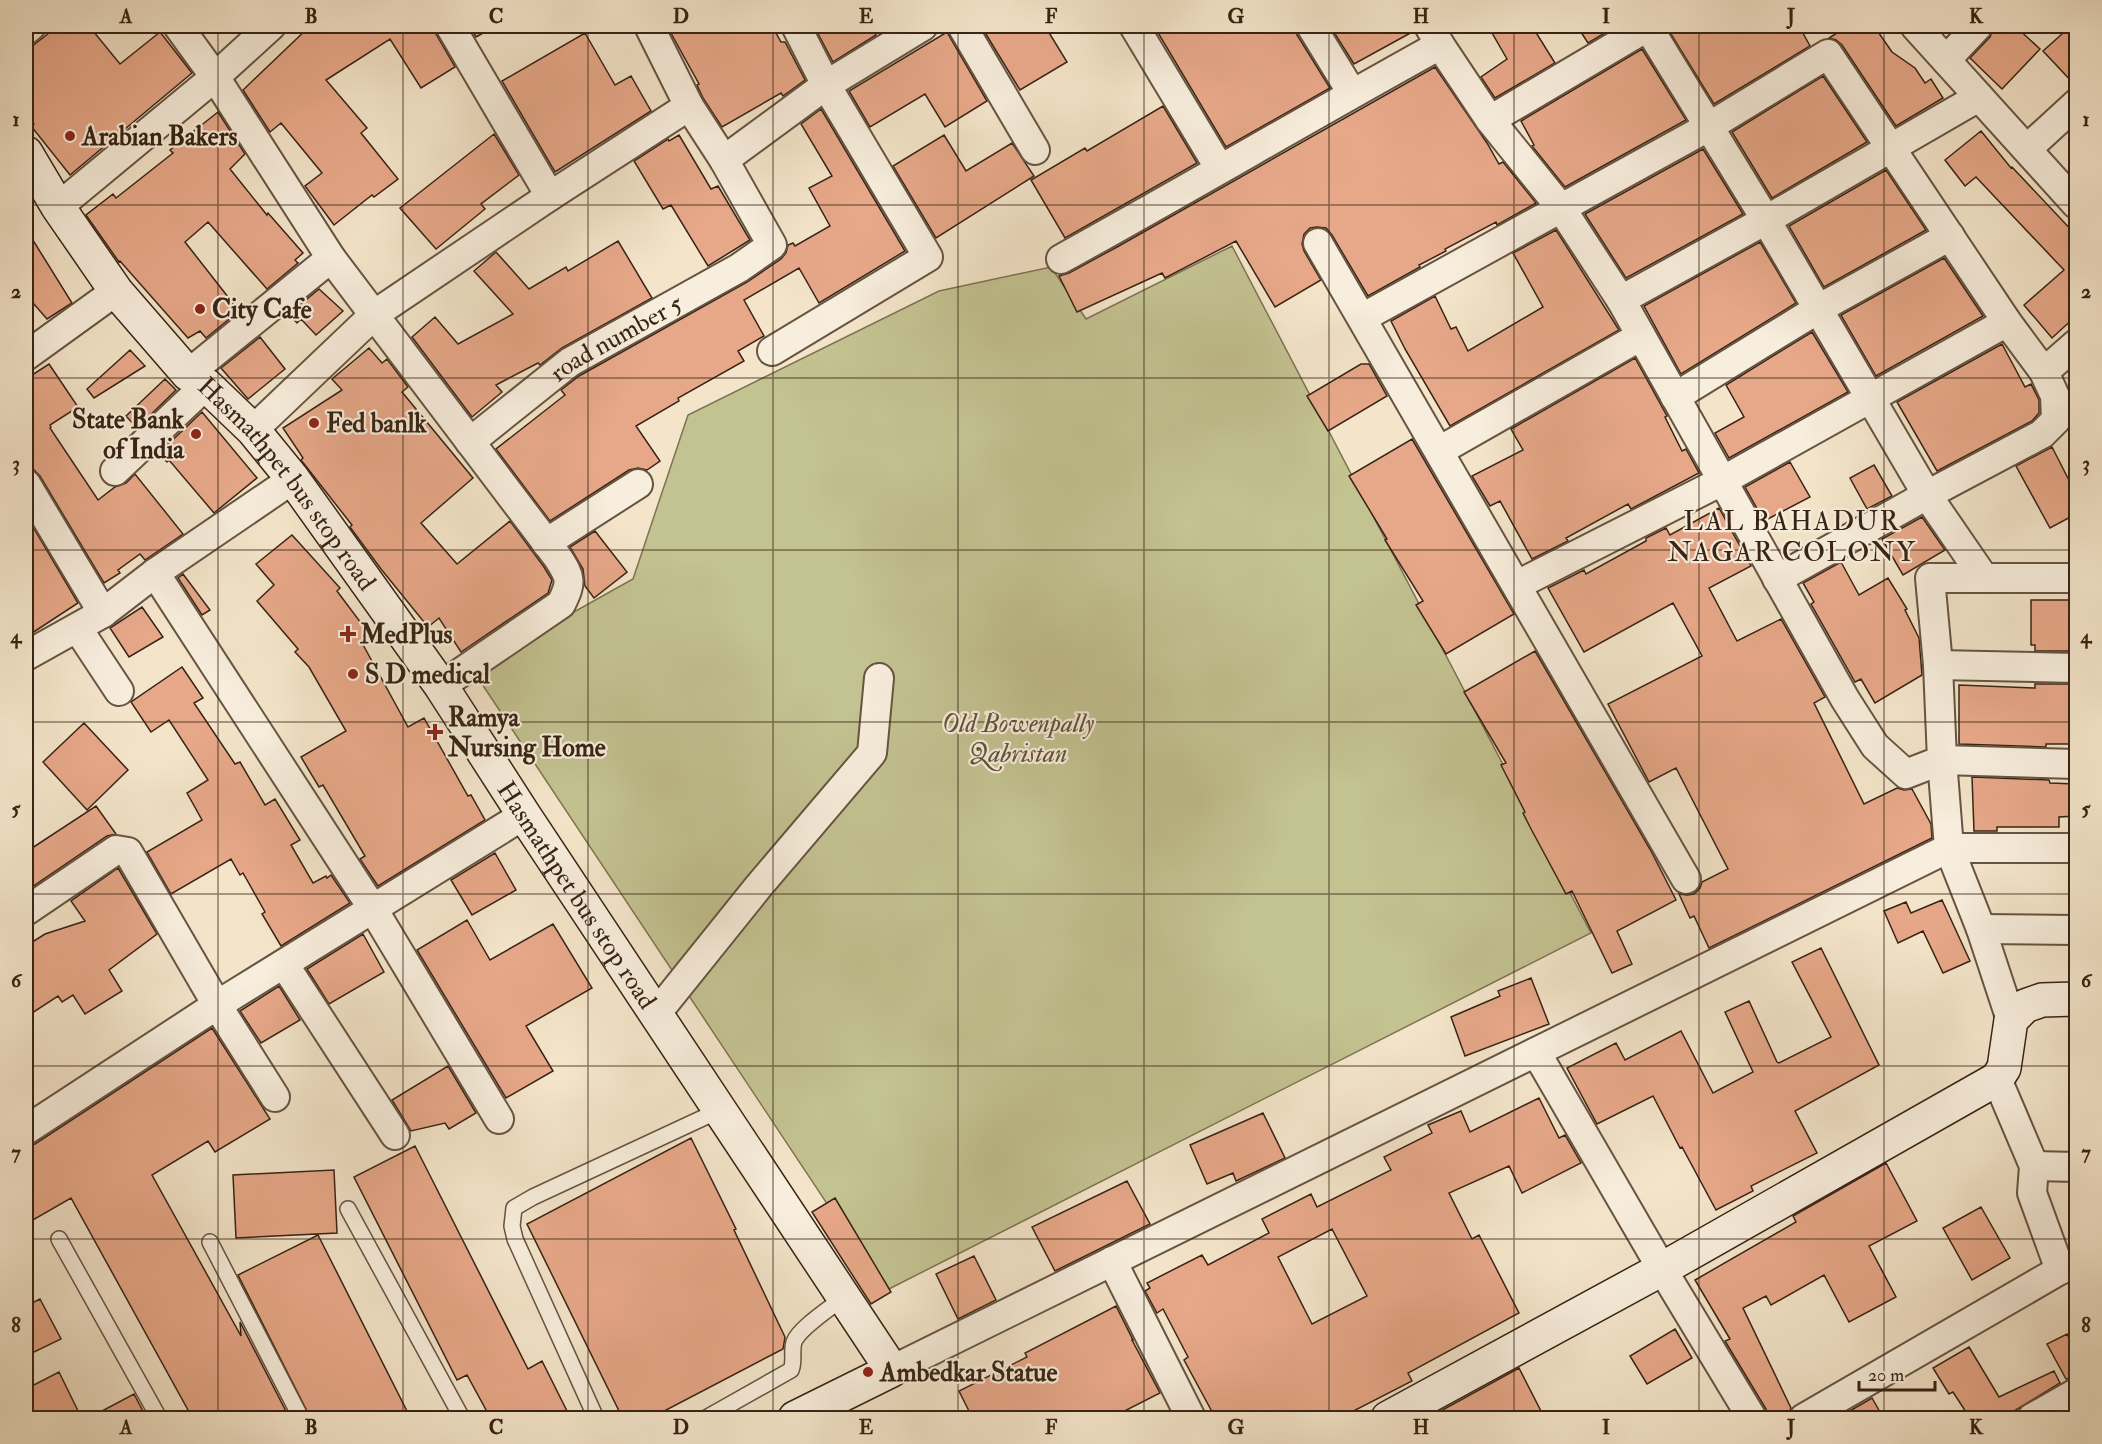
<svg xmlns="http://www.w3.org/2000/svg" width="2102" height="1444" font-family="'IM FELL Double Pica',serif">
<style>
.green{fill:#c3c291;stroke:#7d7252;stroke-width:1.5}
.building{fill:#e7a889;stroke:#372314;stroke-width:1.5;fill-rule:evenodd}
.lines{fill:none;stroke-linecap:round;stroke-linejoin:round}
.lane-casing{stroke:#665442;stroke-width:18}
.street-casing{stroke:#665442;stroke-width:32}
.secondary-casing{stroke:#372314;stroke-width:36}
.lane{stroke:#f8eedd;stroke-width:15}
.street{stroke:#f8eedd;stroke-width:28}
.secondary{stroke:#f8eedd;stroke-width:33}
.grid{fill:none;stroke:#372314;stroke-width:1.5;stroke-opacity:0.55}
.poi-dot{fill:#8f2418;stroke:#f8eedd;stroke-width:2}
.labels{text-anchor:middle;stroke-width:4.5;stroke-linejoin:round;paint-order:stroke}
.poi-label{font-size:26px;font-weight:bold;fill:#372314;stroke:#f8eedd;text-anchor:start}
.street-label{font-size:26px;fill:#372314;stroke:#f8eedd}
.park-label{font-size:26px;font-style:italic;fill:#61533a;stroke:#f8eedd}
.neighbourhood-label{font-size:27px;letter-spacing:1.5px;fill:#372314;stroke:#f8eedd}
.neatline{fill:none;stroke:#372314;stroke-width:2}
.grid-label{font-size:20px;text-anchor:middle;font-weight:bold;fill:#372314}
</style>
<rect width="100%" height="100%" fill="#f4e5ca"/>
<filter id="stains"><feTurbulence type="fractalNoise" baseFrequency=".00333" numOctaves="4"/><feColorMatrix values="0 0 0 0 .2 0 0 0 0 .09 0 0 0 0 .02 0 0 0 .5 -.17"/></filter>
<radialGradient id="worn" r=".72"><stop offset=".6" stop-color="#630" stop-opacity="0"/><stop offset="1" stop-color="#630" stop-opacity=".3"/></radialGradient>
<path class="green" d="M 1232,246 L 1591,933 L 885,1291 L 472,669 L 633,579 L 688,415 L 939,291 L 1051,267 L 1086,319 Z"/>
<path class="building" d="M 58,26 L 89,26 L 120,64 L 160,32 L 192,73 L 70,175 L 31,126 L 34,124 L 26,114 L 26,51 Z
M 310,26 L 434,26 L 436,34 L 455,67 L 421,88 L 390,39 L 326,80 L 367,128 L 361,133 L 398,179 L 374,197 L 372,195 L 334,225 L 305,186 L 322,173 L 281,123 L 270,132 L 243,90 Z
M 469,26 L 496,26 L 476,37 Z
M 667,26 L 772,26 L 781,42 L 785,42 L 805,80 L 783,96 L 781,93 L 722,127 L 703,98 L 697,85 L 699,84 Z
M 814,26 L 870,26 L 876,35 L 833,62 Z
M 981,26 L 1045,26 L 1067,62 L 1020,90 Z
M 1154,26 L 1295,26 L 1297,35 L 1330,88 L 1226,147 Z
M 1330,26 L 1413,26 L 1414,31 L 1354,64 Z
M 1488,26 L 1532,26 L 1555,63 L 1495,98 L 1481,77 L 1507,59 Z
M 1577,26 L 1617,26 L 1588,43 Z
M 1666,26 L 1799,26 L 1810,46 L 1714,104 Z
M 1848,26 L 1874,26 L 1892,52 L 1915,68 L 1925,83 L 1931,79 L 1943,98 L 1896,126 L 1842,45 L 1836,40 L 1829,38 Z
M 1994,26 L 2015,26 L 2040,49 L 2002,89 L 1970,58 L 1990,37 Z
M 2071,26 L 2076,26 L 2076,86 L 2043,51 Z
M 947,32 L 987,101 L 945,127 L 925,94 L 870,127 L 849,91 Z
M 585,33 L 615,85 L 631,76 L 651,111 L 555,172 L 502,81 Z
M 1642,49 L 1686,120 L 1565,187 L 1532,146 L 1534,145 L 1521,121 Z
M 1435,67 L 1487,143 L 1499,164 L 1503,162 L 1536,203 L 1497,225 L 1496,222 L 1445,249 L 1446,251 L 1419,265 L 1420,267 L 1368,296 L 1332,235 L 1326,228 L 1317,227 L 1310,228 L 1304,234 L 1302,244 L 1304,251 L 1321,280 L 1275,307 L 1236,241 L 1165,278 L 1162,273 L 1077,312 L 1059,276 L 1069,273 L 1117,247 Z
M 1823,76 L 1867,142 L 1772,198 L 1732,132 Z
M 1163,106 L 1197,163 L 1065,238 L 1031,180 L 1085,148 L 1087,151 Z
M 821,109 L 905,251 L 819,303 L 799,268 L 744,300 L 764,336 L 738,351 L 744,361 L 678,398 L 679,401 L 636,426 L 660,461 L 647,470 L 638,468 L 629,470 L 550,521 L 496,449 L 565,395 L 561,390 L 579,376 L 747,282 L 781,259 L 786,253 L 788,245 L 793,243 L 795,246 L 830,226 L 809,188 L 832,176 L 801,124 Z
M 218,112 L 245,154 L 230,169 L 267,215 L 268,213 L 303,253 L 295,260 L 298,263 L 267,289 L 208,222 L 185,242 L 239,311 L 206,338 L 200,331 L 188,338 L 120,261 L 119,262 L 86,215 L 113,194 L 116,198 L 173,153 L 170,150 Z
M 1981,131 L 2011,168 L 2012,167 L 2076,235 L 2076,316 L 2052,338 L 2024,305 L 2064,270 L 1976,177 L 1965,186 L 1945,160 Z
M 494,134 L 519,175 L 481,204 L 485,209 L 436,249 L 400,208 Z
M 679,135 L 711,189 L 718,186 L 750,240 L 708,266 L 671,205 L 663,209 L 634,161 L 668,139 L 669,141 Z
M 944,135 L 966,171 L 1012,143 L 1034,176 L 936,238 L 893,166 Z
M 1703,149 L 1743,214 L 1626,278 L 1585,214 Z
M 1886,170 L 1926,230 L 1824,287 L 1789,226 Z
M 26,229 L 72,303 L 47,319 L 26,295 Z
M 1556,230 L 1619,330 L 1450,426 L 1405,349 L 1391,321 L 1435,296 L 1451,329 L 1456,327 L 1468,351 L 1543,307 L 1513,253 Z
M 618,241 L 652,298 L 562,348 L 540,365 L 538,363 L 496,385 L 502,392 L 472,417 L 412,337 L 435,317 L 458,344 L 513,314 L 474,271 L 496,252 L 529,289 L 566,267 L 568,271 Z
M 1760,242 L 1796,303 L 1681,374 L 1644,306 Z
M 1944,258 L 1983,316 L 1876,376 L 1841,315 Z
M 319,289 L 343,311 L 316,335 L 301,319 L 297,323 L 289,314 Z
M 1812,332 L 1848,392 L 1729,458 L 1715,433 L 1744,417 L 1726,385 Z
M 260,337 L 285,369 L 248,399 L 221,368 Z
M 2002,344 L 2025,387 L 2031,384 L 2039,400 L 2039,413 L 2032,421 L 1937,471 L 1897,402 Z
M 369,348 L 382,363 L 387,359 L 408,387 L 402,392 L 473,478 L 421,523 L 457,564 L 510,521 L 544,567 L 552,580 L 548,593 L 461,652 L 439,618 L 428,627 L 381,569 L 350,527 L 352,525 L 301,460 L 303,458 L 283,428 L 342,390 L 332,379 Z
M 130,350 L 145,366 L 94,398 L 87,389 Z
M 1635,358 L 1667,416 L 1665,417 L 1682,451 L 1686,449 L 1699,473 L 1631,509 L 1628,504 L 1566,538 L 1568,541 L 1532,559 L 1500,501 L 1490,506 L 1472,476 L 1523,450 L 1511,429 Z
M 49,364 L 78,407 L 50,425 L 51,427 L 50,428 L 98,500 L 115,487 L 126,483 L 135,474 L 183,534 L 145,560 L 140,554 L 118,570 L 120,573 L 104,583 L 40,476 L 33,469 L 26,468 L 26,379 Z
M 1361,364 L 1369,364 L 1387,396 L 1328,431 L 1307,396 Z
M 165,379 L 176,390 L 137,428 L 126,416 Z
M 202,412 L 257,478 L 214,513 L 169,460 L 167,462 L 159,453 Z
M 1412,439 L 1514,614 L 1446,654 L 1416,605 L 1423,601 L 1385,540 L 1387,539 L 1349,476 Z
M 2052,447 L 2076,494 L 2076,514 L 2050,528 L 2016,466 Z
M 1790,462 L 1810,497 L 1764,521 L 1745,487 Z
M 1874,465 L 1892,496 L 1867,509 L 1850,478 Z
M 1719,508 L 1751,566 L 1709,588 L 1737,641 L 1781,619 L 1825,697 L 1814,703 L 1864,804 L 1897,788 L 1904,790 L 1912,789 L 1931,824 L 1932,838 L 1709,948 L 1694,916 L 1690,918 L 1679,894 L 1687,895 L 1694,894 L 1700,888 L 1702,882 L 1728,869 L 1676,768 L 1649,782 L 1608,704 L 1702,656 L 1673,603 L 1584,652 L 1548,588 L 1584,570 L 1586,574 L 1646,541 L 1646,538 L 1666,528 L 1670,535 Z
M 26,515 L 78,603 L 26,637 Z
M 1922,517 L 1945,550 L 1903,575 L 1882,539 Z
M 595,531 L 627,572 L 594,598 L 585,586 L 583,569 L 570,547 Z
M 292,535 L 340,588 L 337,591 L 370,635 L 361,641 L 408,727 L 424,718 L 468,796 L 471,795 L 485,820 L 378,886 L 360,859 L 365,856 L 323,785 L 319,787 L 301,757 L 346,731 L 309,667 L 295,652 L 298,649 L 257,601 L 274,585 L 256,564 Z
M 1841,562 L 1859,595 L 1888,578 L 1907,609 L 1905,610 L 1919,638 L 1922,675 L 1875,703 L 1861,679 L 1855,682 L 1811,604 L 1814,602 L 1803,583 Z
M 183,574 L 210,610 L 202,615 L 178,578 Z
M 2031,600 L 2076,600 L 2076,632 L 2071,632 L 2070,651 L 2035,651 L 2035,645 L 2031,645 Z
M 142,607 L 163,637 L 129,657 L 110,628 Z
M 1535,651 L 1651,851 L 1676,900 L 1617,931 L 1632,964 L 1612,973 L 1572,891 L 1566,894 L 1530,827 L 1523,813 L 1525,812 L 1501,765 L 1506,763 L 1464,692 Z
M 182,667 L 203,698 L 194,703 L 235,764 L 240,762 L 265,805 L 275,799 L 300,840 L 291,845 L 313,883 L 326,876 L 327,878 L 331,875 L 350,903 L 281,946 L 262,914 L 265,912 L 243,873 L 240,875 L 231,859 L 171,894 L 147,852 L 202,820 L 187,793 L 208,780 L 169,720 L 151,732 L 131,702 Z
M 2035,684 L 2070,684 L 2070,686 L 2076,686 L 2076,744 L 2046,744 L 2046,747 L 1959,744 L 1959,685 L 2035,688 Z
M 84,723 L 128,770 L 87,810 L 43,762 Z
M 1972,777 L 2049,780 L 2050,783 L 2076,784 L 2076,816 L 2059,817 L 2059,827 L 1997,827 L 1997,831 L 1974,831 Z
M 96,806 L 116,834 L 107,836 L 26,891 L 26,852 Z
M 495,853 L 516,890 L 472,915 L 451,880 Z
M 118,868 L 157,934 L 109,970 L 122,991 L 85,1014 L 73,995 L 62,1002 L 58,996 L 26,1017 L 26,946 L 45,934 L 85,921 L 71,901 Z
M 1942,900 L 1970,961 L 1943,973 L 1923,931 L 1898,943 L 1884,911 L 1906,902 L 1911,913 Z
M 467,920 L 490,960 L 553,924 L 592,988 L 526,1026 L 553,1071 L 506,1098 L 417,950 Z
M 363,934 L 384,972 L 329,1004 L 307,969 Z
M 1821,948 L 1879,1065 L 1795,1111 L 1817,1153 L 1751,1186 L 1753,1191 L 1716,1210 L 1682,1147 L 1680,1148 L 1653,1096 L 1597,1124 L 1567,1068 L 1616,1043 L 1625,1060 L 1681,1031 L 1713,1093 L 1753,1072 L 1725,1012 L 1749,1001 L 1777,1062 L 1779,1063 L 1831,1037 L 1792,962 Z
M 1531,978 L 1549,1024 L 1465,1056 L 1451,1017 L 1500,996 L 1498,991 Z
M 279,986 L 300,1020 L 261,1043 L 240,1011 Z
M 212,1028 L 270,1119 L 215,1152 L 208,1141 L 152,1175 L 241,1336 L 240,1322 L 290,1419 L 193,1419 L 71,1198 L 26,1224 L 26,1146 L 35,1144 Z
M 448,1066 L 476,1113 L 449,1129 L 445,1123 L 411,1131 L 392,1100 Z
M 1539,1098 L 1559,1138 L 1565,1135 L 1581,1163 L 1522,1193 L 1509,1166 L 1449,1193 L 1472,1239 L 1479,1235 L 1519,1313 L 1408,1373 L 1412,1381 L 1338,1419 L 1216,1419 L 1184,1360 L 1188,1357 L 1163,1309 L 1157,1313 L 1145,1291 L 1150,1288 L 1147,1283 L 1202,1255 L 1208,1265 L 1269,1233 L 1262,1219 L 1311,1194 L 1317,1207 L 1391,1170 L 1384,1157 L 1432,1133 L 1428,1125 L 1461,1111 L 1470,1132 ZM 1332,1229 L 1367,1296 L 1312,1324 L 1278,1257 Z
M 1263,1113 L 1285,1158 L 1236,1181 L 1233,1173 L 1207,1184 L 1190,1145 Z
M 691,1138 L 736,1229 L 734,1230 L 785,1337 L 783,1349 L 649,1419 L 623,1419 L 527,1224 Z
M 415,1146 L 528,1369 L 542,1361 L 571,1419 L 491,1419 L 467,1375 L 457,1380 L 354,1177 Z
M 1886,1163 L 1917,1221 L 1869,1246 L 1896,1297 L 1849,1322 L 1824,1275 L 1771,1305 L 1766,1296 L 1743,1308 L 1791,1408 L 1789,1413 L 1777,1419 L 1768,1419 L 1766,1409 L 1725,1341 L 1730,1339 L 1695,1280 L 1796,1222 L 1793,1216 Z
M 334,1170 L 337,1233 L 236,1238 L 233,1175 Z
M 1127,1181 L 1150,1224 L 1055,1271 L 1032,1227 Z
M 835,1198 L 891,1292 L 871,1304 L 812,1212 Z
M 1981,1207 L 2010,1258 L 1972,1280 L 1943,1228 Z
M 318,1235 L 411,1419 L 311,1419 L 238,1275 Z
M 974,1256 L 996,1300 L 958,1319 L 936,1274 Z
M 40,1299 L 61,1339 L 32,1353 L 26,1340 L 26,1306 Z
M 1116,1306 L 1133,1340 L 1132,1340 L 1160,1393 L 1109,1419 L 973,1419 L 959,1391 L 1027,1357 L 1025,1353 Z
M 1675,1329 L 1692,1358 L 1647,1384 L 1630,1356 Z
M 2067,1334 L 2076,1352 L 2076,1377 L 2066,1379 L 2047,1344 Z
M 1969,1347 L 1999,1397 L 2054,1371 L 2060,1383 L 2009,1414 L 2011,1419 L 1951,1419 L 1966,1412 L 1953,1392 L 1949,1394 L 1933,1368 Z
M 1519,1368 L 1545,1419 L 1426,1419 Z
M 59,1372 L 82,1419 L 26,1419 L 26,1389 Z
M 134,1394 L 147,1419 L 87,1419 Z
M 1872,1398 L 1884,1419 L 1836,1419 Z"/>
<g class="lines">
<defs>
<path id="lane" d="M 348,1209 L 462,1418
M 59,1239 L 159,1418
M 210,1242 L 301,1418
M 596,1418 L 515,1239 L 512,1226 L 514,1208 L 533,1197 L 720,1110
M 706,1418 L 791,1370 C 795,1361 791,1351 794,1342 C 799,1328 832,1307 844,1297"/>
<g id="street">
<path d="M 178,26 L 215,77 L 331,258 L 558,558 C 571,578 572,582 561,604 L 441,686"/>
<path d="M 450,26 L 550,196"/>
<path d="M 962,26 L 1035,150"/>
<path d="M 1134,26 L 1220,169"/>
<path d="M 1311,26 L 1352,93"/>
<path d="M 1429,26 L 1440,45 L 1490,120 L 1561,208 L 1621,300 L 1845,699 L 1875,746 L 1906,774 L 1942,760 L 2076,764"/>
<path d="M 1915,26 L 2076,204"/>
<path d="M 1648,27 L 1766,220 L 1927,495 L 1984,578"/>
<path d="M 26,30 L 31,26"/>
<path d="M 1946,60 L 1978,26"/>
<path d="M 1490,120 L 1649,26"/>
<path d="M 2027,149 L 2076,104"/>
<path d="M 724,160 L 826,85 L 923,26"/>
<path d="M 58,207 L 215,77 L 271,26"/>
<path d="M 1318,243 L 1686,879"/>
<path d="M 1061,259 C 1188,189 1313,115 1440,45"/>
<path d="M 1621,300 L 1766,220 L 1979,97"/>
<path d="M 1362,318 L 1710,126 L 1828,54 L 2007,322 L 2044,372 L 2055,396 L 2056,420 L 2042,434 L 1927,495 L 1777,579"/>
<path d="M 772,351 L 928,257 L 826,85 L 796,26"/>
<path d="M 26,356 L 116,291"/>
<path d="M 2044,372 L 2076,344"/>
<path d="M 188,374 L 331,258"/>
<path d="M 1675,397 L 1818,309 L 1950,236"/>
<path d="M 253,430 L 375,314 L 550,196 L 689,106"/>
<path id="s1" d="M 470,442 L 570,362 L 739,268 L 772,245 L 724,160 L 689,106 L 649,26"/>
<path d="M 1439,451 L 1641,336"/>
<path d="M 115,471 L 206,385"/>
<path d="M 26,484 L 103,613"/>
<path d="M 546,543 L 638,484"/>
<path d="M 155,573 L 373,909 L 499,1119"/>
<path d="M 1517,585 L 1722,481 L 2007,322"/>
<path d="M 78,629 L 119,691"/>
<path d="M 26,656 L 103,613 L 155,573 L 293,479"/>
<path d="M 1938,665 L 2076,668"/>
<path d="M 26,911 L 116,850 L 128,852 L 217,1005 L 275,1097"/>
<path d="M 1981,929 L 2076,930"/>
<path d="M 284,964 L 395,1135"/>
<path d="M 656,1014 L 758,887 L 872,753 L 879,678"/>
<path d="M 2011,1020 L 1981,929 L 1949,848 L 1942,760 L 1938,665 L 1930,578 L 2076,578"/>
<path d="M 1536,1052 L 1662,1269 L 1752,1418"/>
<path d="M 1997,1079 L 2034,1166 L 2032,1193 L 2060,1270"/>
<path d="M 26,1130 L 217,1005 L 524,815"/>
<path d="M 2034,1166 L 2076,1167"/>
<path d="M 1112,1261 L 1191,1418"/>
<path d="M 892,1370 L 1949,848 L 2076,848"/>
<path d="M 1804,1418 L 2060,1270 L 2076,1263"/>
<path d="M 2032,1418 L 2076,1393"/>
</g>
<g id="secondary">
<path id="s2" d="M 26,153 L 58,207 L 116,291 L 188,374 L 206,385 L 253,430 L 293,479 L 441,686 L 524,815 L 892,1370 L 795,1418"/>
<path d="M 1388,1418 L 1662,1269 L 1997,1079 L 2004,1068 L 2011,1020 L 2025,1006 L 2042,1000 L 2076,999"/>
</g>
</defs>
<use href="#lane" class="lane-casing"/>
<use href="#street" class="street-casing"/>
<use href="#secondary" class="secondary-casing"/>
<use href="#lane" class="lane"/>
<use href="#street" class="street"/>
<use href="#secondary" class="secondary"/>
</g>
<path class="grid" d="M 218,26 L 218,1418M 403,26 L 403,1418M 588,26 L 588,1418M 773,26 L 773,1418M 958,26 L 958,1418M 1144,26 L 1144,1418M 1329,26 L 1329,1418M 1514,26 L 1514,1418M 1699,26 L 1699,1418M 1884,26 L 1884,1418M 26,205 L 2076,205M 26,378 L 2076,378M 26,550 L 2076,550M 26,722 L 2076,722M 26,894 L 2076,894M 26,1066 L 2076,1066M 26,1239 L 2076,1239"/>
<g class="poi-dot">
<circle cx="70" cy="136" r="6"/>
<circle cx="200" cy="309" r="6"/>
<circle cx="314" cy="423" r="6"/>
<circle cx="196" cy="434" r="6"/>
<path d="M345 625h6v6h6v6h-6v6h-6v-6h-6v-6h6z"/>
<circle cx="353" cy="674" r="6"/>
<path d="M432 723h6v6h6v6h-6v6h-6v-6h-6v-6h6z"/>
<circle cx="868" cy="1372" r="6"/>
</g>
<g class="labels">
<g class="poi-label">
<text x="82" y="145">Arabian Bakers</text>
<text x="212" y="318">City Cafe</text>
<text x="184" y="428" text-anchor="end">State Bank<tspan x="184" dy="30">of India</tspan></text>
<text x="326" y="432">Fed banlk</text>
<text x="360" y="643">MedPlus</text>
<text x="365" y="683">S D medical</text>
<text x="448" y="726">Ramya<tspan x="448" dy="30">Nursing Home</tspan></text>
<text x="880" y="1381">Ambedkar Statue</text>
</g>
<g class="street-label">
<text dy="9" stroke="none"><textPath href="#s1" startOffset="180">road number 5</textPath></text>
<text dy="9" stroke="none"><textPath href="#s2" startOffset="424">Hasmathpet bus stop road</textPath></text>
<text dy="9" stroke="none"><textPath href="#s2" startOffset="928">Hasmathpet bus stop road</textPath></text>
</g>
<g class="park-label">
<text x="1018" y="732">Old Bowenpally<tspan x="1018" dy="30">Qabristan</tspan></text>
</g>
<g class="neighbourhood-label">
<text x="1792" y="530">LAL BAHADUR<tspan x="1792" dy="31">NAGAR COLONY</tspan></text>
</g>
</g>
<rect width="2102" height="1444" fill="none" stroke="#f4e5ca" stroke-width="66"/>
<path d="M1859 1381v9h76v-9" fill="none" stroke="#372314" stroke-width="3"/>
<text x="1868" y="1381" font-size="18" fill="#372314" stroke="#f8eedd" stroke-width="4.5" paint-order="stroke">20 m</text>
<rect x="33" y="33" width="2036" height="1378" class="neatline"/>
<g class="grid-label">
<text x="126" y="23">A</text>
<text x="311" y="23">B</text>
<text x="496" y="23">C</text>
<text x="681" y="23">D</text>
<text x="866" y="23">E</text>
<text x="1051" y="23">F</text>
<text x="1236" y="23">G</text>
<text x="1421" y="23">H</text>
<text x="1606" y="23">I</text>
<text x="1791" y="23">J</text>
<text x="1976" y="23">K</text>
<text x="16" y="126">1</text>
<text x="2086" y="126">1</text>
<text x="16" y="298">2</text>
<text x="2086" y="298">2</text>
<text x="16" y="470">3</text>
<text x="2086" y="470">3</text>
<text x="16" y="643">4</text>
<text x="2086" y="643">4</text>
<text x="16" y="815">5</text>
<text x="2086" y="815">5</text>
<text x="16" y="987">6</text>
<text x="2086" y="987">6</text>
<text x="16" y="1159">7</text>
<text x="2086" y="1159">7</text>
<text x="16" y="1332">8</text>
<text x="2086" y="1332">8</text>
<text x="126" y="1434">A</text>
<text x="311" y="1434">B</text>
<text x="496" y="1434">C</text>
<text x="681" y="1434">D</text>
<text x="866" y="1434">E</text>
<text x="1051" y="1434">F</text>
<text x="1236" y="1434">G</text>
<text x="1421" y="1434">H</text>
<text x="1606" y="1434">I</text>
<text x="1791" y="1434">J</text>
<text x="1976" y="1434">K</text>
</g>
<rect width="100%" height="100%" filter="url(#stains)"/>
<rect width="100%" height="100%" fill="url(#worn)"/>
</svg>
